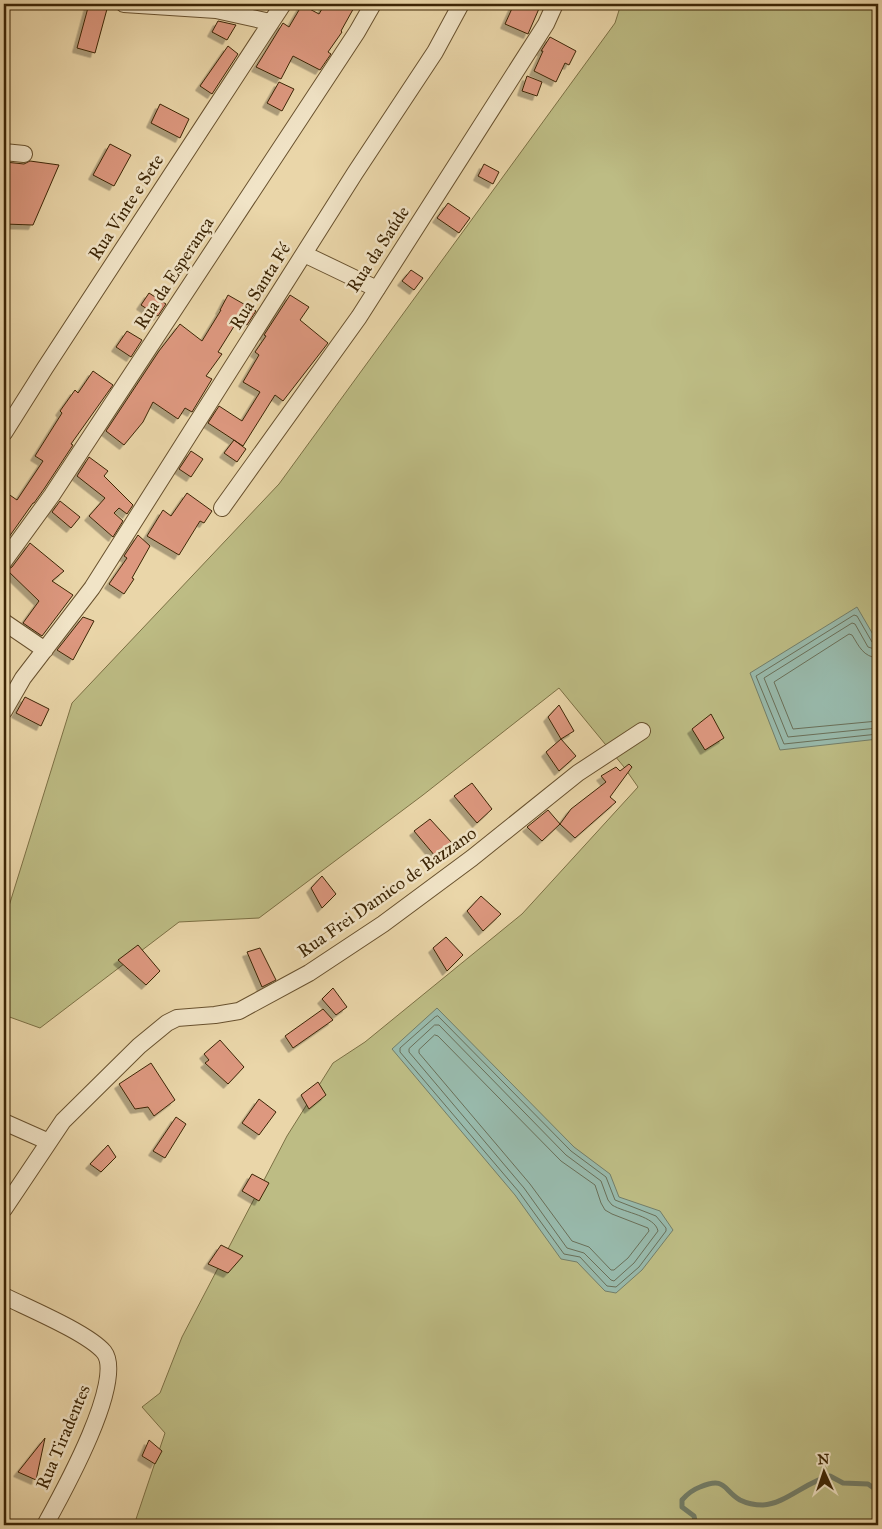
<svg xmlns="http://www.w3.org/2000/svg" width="882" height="1529" font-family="'IM FELL Great Primer',serif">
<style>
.green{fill:#bdbc84;stroke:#7c7044}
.water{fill:#98b9ab;stroke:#737e69}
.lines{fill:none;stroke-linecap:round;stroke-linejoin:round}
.shore{stroke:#6a6f58;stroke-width:1}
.stream{stroke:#737e69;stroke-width:5}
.building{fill:#dd987f;stroke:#3c2505;filter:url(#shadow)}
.minor-casing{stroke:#68512e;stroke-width:18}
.minor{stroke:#f1e4c7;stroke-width:16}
.labels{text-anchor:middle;stroke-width:5;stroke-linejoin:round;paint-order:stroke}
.street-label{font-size:18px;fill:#3c2505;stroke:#f1e4c7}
</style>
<defs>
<filter id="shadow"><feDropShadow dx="-4.5" dy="4.5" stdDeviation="0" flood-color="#0004"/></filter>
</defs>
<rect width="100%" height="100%" fill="#ead6a9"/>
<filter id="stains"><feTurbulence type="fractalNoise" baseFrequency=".004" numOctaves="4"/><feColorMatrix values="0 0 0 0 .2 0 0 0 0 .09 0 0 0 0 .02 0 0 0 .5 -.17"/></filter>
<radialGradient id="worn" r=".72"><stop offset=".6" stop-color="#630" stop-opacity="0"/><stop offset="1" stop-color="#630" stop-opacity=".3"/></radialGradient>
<path class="green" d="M 621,4 L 878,4 L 878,1525 L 134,1525 L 165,1433 L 142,1407 L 160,1393 L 182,1337 L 287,1136 L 333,1063 L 365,1042 L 522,914 L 638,787 L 624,767 L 559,688 L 423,795 L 259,918 L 179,922 L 40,1028 L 4,1015 L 4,922 L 72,703 L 279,484 L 615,23 Z"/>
<path class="water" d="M 857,607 L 878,643 L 878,739 L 780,750 L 750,673 Z
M 437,1008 L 574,1147 L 610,1174 L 619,1197 L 660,1211 L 673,1230 L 642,1270 L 616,1293 L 605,1291 L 577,1262 L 561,1259 L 515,1195 L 392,1049 Z"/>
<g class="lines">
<path class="shore" d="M 878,644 L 872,642 L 857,616 L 854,615 L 756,676 L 784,744 L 878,734
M 878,650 L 868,647 L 855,624 L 852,623 L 764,678 L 788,737 L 878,728
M 878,658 C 863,657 859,646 852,635 L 849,634 L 774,682 L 793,729 L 878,721
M 438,1016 L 571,1151 L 606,1177 L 615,1200 L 656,1216 L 666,1228 L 666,1231 L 639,1267 L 616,1287 L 607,1286 L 580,1257 L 564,1254 L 519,1192 L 400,1052 L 400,1048 L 435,1017 Z
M 435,1025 L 439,1025 L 566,1155 L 601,1181 L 608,1200 L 612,1205 C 625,1213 655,1216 658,1231 L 634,1263 L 614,1281 L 611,1280 L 584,1253 L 567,1248 L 524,1188 L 409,1052 L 409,1049 Z
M 435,1035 L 438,1036 L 561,1161 L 595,1185 L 601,1203 L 605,1210 L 612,1214 L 648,1228 L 649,1231 L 628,1258 L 614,1270 L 611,1270 L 589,1247 L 572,1241 L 530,1184 L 419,1053 L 419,1050 Z"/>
<path class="stream" d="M 696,1525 L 694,1516 L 682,1507 L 682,1500 C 688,1493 692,1490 700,1487 C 726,1476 723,1490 740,1500 C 746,1503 756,1505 763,1505 C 785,1504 807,1481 830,1476 L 843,1483 L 868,1484 L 878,1491"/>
</g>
<path class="building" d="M 89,4 L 107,9 L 95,53 L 77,48 Z
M 325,4 L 356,4 L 341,31 L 342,32 L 328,52 L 331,54 L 320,70 L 293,56 L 281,79 L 256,67 L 283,23 L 289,27 L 302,5 L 319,14 Z
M 514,4 L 541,4 L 528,34 L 505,24 Z
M 218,21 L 236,25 L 227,40 L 212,32 Z
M 550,37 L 576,51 L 569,65 L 565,63 L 556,82 L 534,71 L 543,51 L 541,51 Z
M 228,46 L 238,54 L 212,94 L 200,86 Z
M 527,76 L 542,82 L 537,96 L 522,91 Z
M 279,82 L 294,89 L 282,111 L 267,103 Z
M 160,104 L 189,119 L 180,138 L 151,123 Z
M 110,144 L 131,155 L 114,186 L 93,175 Z
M 30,161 L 59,165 L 33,225 L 4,224 L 5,162 L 24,164 Z
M 484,164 L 499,172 L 493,184 L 478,176 Z
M 448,203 L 470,218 L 459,233 L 437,218 Z
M 411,270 L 423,278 L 414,290 L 402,281 Z
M 149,293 L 166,304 L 158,316 L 141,305 Z
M 228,295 L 256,311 L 247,325 L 238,320 L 218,352 L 222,354 L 206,376 L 212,379 L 192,412 L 185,408 L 178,419 L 153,402 L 143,422 L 124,445 L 106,431 L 159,351 L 180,324 L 202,341 L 221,310 L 220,310 Z
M 290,295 L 309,307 L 300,320 L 328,343 L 283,401 L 275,395 L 243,446 L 208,423 L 219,406 L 242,421 L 260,392 L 243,382 L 259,355 L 255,352 L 266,336 L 264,335 Z
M 127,331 L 142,340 L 131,357 L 116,347 Z
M 93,371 L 113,385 L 71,444 L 73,445 L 44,489 L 34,503 L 33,503 L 4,544 L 4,491 L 17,500 L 43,461 L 35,456 L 62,413 L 60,411 L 75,390 L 78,393 Z
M 234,440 L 246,449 L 237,462 L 224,453 Z
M 191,451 L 203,459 L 191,477 L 179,469 Z
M 89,457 L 108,471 L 104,476 L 133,505 L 127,514 L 119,508 L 114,513 L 123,521 L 113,537 L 89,516 L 105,498 L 77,476 Z
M 187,493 L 212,511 L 204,523 L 200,521 L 179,555 L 147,536 L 163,510 L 171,516 Z
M 60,501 L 80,517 L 71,528 L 52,512 Z
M 138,535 L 150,546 L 132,578 L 134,579 L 124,594 L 109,584 L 127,558 L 124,556 Z
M 30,543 L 64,571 L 52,581 L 73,595 L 42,636 L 23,623 L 39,601 L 7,570 L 12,567 Z
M 83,617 L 94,621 L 73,660 L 57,650 Z
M 25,697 L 49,709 L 41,726 L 16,713 Z
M 559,705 L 574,731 L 561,739 L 548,717 Z
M 711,714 L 724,738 L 705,750 L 692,729 Z
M 561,739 L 576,756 L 559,771 L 546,752 Z
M 629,764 L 632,767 L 610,797 L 616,802 L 575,838 L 560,824 L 571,809 L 606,782 L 601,776 L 616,767 L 620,771 Z
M 472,783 L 492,809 L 477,823 L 454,796 Z
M 548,810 L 560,824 L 542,841 L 527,827 Z
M 430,819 L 452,843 L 435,856 L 414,831 Z
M 322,876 L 336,894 L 322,908 L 311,888 Z
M 481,896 L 501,914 L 483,931 L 467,911 Z
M 446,937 L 463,955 L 447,971 L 433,948 Z
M 138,945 L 160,971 L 146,985 L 118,960 Z
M 260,948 L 276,980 L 262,987 L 247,952 Z
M 333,988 L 347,1007 L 336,1015 L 322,999 Z
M 323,1009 L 333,1020 L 293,1048 L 285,1036 Z
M 220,1040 L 244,1067 L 228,1084 L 205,1063 L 209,1060 L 204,1054 Z
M 151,1063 L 175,1100 L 154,1116 L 148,1107 L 135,1109 L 119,1084 Z
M 318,1082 L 326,1095 L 309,1109 L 301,1095 Z
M 259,1099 L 276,1112 L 259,1135 L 242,1123 Z
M 176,1117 L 186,1124 L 165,1158 L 153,1151 Z
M 108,1145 L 116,1157 L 101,1172 L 90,1164 Z
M 252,1174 L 269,1183 L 259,1201 L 242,1191 Z
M 221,1245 L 243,1256 L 228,1273 L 208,1264 Z
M 45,1438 L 36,1480 L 18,1472 Z
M 149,1440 L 162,1451 L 155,1464 L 142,1456 Z"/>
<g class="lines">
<defs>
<path id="minor" d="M 124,4 L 216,10 L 270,22
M 4,152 L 24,154
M 304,254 L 377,289
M 4,433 L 45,368 L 283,4
M 222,508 L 359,317 L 546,24 L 555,4
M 4,561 L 52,495 L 357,32 L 373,4
M 4,622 L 45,650
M 4,711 L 23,678 L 92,588 L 355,173 L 435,52 L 461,4
M 4,1122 L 49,1142
M 4,1209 L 63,1121 L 139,1046 L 167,1023 L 177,1018 L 215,1015 L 239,1011 L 309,973 L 383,924 L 472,858 L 578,773 L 642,731
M 4,1296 C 28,1308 88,1333 104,1352 C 126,1380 61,1496 45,1525"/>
</defs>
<use href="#minor" class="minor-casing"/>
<use href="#minor" class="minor"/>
</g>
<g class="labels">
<g class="street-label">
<text transform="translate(126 207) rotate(-57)" y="6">Rua Vinte e Sete</text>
<text transform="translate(378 249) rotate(-57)" y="6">Rua da Saúde</text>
<text transform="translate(174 273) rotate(-57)" y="6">Rua da Esperança</text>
<text transform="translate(260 286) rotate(-58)" y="6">Rua Santa Fé</text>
<text transform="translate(387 892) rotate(-35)" y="6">Rua Frei Damico de Bazzano</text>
<text transform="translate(63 1437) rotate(-67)" y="6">Rua Tiradentes</text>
</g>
</g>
<rect width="882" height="1529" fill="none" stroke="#ead6a9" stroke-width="20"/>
<rect x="5" y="5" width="872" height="1519" fill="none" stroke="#3c2505" stroke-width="2.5"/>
<rect x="10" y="10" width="862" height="1509" fill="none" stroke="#3c2505"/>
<g transform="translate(824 1472) rotate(357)" stroke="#f1e4c7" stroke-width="4" paint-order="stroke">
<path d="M0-4L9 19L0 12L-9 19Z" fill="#3c2505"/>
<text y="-8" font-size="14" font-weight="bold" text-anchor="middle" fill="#3c2505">N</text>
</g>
<rect width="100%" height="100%" filter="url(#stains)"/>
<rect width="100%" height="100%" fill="url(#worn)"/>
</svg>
